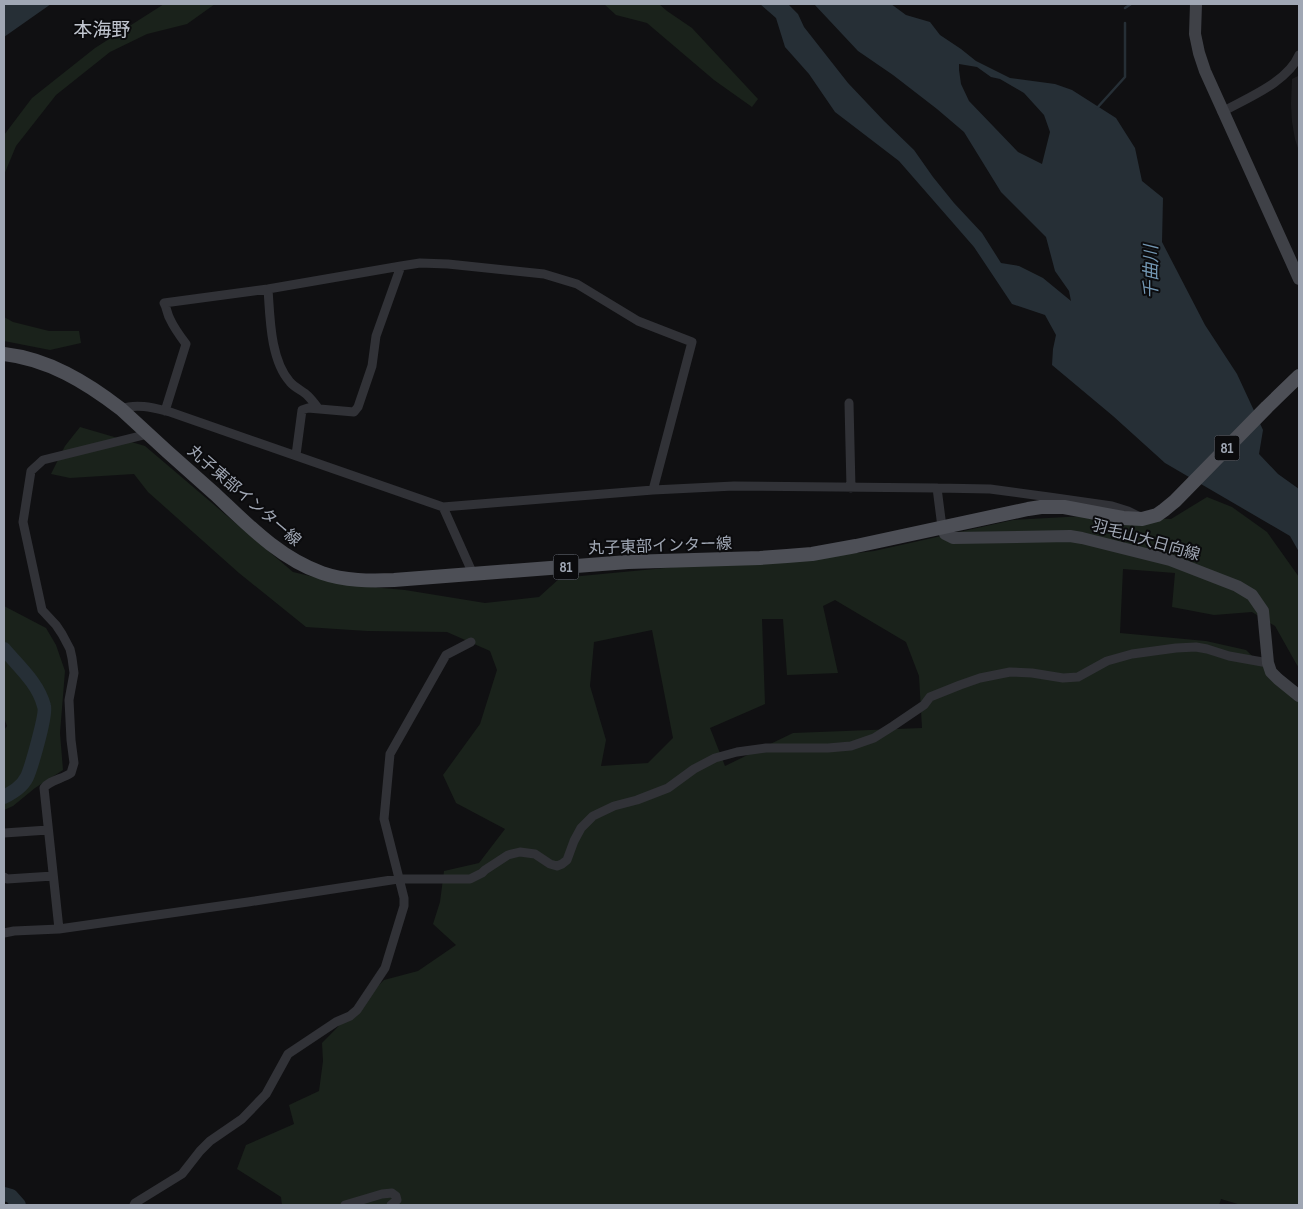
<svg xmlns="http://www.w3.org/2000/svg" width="1303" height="1209" font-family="'Sofia Sans Condensed','Noto Sans JP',sans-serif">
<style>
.built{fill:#1c1c1f}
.green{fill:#1a221b;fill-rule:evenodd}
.water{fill:#262f36;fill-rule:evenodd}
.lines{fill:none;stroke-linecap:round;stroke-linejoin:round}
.stream{stroke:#262f36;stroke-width:2.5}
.river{stroke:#262f36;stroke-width:14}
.street{stroke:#313237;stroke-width:9}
.secondary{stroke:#3f4147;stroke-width:12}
.primary{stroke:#4d4f56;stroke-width:14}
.labels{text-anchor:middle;stroke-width:4;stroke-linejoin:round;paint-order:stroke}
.shield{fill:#0b0b0d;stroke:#737882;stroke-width:1}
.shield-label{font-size:15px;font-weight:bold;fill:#a0a7b4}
.street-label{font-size:16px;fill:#a0a7b4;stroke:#0b0b0d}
.water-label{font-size:18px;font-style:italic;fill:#7397b3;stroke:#0b0b0d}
.quarter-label{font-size:19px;fill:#c1c6d0;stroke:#0b0b0d}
</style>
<rect width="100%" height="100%" fill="#101012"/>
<path class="built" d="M 1299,72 L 1299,151 L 1295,139 L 1292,122 L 1291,104 L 1292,79 L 1298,76 Z"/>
<path class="green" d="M 164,4 L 215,4 L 187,24 L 147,34 L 110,52 L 56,95 L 16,146 L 4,175 L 4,135 L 32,98 L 95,48 Z
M 604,4 L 659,4 L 667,11 L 692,28 L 758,99 L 752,107 L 714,80 L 647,23 L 616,15 Z
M 4,317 L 13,322 L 49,331 L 79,331 L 81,343 L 50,350 L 4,341 Z
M 80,427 L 145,446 L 293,572 L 348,585 L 405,590 L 485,603 L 539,597 L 560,578 L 686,566 L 761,564 L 874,551 L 1013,520 L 1085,516 L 1171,519 L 1207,497 L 1232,507 L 1267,532 L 1299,577 L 1299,667 L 1297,665 L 1275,626 L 1252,612 L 1214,615 L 1172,607 L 1175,573 L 1123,569 L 1120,633 L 1206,641 L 1246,650 L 1299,701 L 1299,1205 L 1241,1205 L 1221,1199 L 1219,1205 L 282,1205 L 281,1197 L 237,1169 L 246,1145 L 294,1124 L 289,1105 L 319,1091 L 323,1061 L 322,1043 L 384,980 L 418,971 L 456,945 L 433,924 L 440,902 L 444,871 L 479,863 L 505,829 L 456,803 L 443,775 L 480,724 L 497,670 L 490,651 L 447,632 L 367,631 L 306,627 L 239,573 L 148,492 L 134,474 L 70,478 L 51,474 L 65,446 ZM 835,600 L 906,642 L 919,676 L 922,728 L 793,733 L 725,766 L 710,728 L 765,704 L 762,619 L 783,619 L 787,675 L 838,673 L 823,606 ZM 652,630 L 673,738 L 648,763 L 601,766 L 606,740 L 590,686 L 594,642 Z
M 4,606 L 46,628 L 56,645 L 65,671 L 60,733 L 63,770 L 35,788 L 13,806 L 4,810 L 4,730 L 7,726 L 4,718 Z"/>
<path class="water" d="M 4,4 L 51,4 L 4,37 Z
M 760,4 L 788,4 L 798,14 L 804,27 L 848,83 L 884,121 L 914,150 L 933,177 L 954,203 L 982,233 L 1001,263 L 1019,266 L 1043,278 L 1071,301 L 1069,291 L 1055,271 L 1046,237 L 1001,192 L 964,132 L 937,109 L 893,75 L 858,51 L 814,4 L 891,4 L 906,15 L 930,22 L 940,35 L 961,49 L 976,61 L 1010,78 L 1055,84 L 1072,90 L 1116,118 L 1135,148 L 1142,181 L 1163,198 L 1162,242 L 1205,325 L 1237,374 L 1263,430 L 1259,454 L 1278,474 L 1299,489 L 1299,552 L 1290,536 L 1165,463 L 1113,416 L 1052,365 L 1053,349 L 1056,335 L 1045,315 L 1012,304 L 974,247 L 899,161 L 835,112 L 809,74 L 785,47 L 776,18 ZM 959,64 L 977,67 L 991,77 L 1000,79 L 1024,93 L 1044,115 L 1050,132 L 1042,164 L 1018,152 L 969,101 L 961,84 L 959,70 Z"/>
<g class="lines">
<path class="stream" d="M 1125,8 L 1131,4
M 1097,108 L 1125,77 L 1125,23"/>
<path class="river" d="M 4,649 C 19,667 38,683 44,706 C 47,714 31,768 27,777 C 22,787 13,792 4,797
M 4,1194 L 11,1196 L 19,1205"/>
<path class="street" d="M 1222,112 C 1247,98 1288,82 1299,55
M 268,289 C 270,316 270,360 290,382 C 295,388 303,391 308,396 C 312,400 315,404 318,408
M 849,403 L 851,488
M 121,409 C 137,403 154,408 170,412 L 443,507 L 653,490 L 734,486 L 937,488 L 990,489 L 1049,497 L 1112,506 L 1128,511 L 1140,517
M 165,411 L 186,344 C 180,336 174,328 170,319 C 167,314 167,308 164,303 L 268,289 L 401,266
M 296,455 L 302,410 L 308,408 L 354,412 L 358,407 L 372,366 L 376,336 L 401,266 L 420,263 L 448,264 L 544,274 L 577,284 L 638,321 L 692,342 L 653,490
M 937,488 L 942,527
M 443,507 L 473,574
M 4,833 L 48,830
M 4,877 L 7,879 L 53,876
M 59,929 L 44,788 C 49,780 63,779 71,773 L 74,763 L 71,740 L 69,700 L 74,673 L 72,658 L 70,649 L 62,634 L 56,625 L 42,610 L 23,522 L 31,471 L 43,460 L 148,434
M 4,933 L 14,931 L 59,929 L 248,902 L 398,879 L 470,879 L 482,873 L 485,870 L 508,855 L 520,852 L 535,854 L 550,864 L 557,866 L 562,864 L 567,860 L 574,841 L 581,828 L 593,816 L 614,806 L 637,800 L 668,788 L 694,769 L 715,758 L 737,752 L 766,748 L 828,748 L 851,746 L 874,738 L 893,726 L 924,705 L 930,697 L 960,685 L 980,678 L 1010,672 L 1032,673 L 1063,678 L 1078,677 L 1107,661 L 1132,654 L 1176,648 L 1196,647 L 1207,649 L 1229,656 L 1268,663
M 134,1205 L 135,1203 L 182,1174 L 200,1151 L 210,1141 L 242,1119 L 266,1094 L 288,1054 L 336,1022 L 350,1016 L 357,1010 L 385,968 L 404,906 L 404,898 L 384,819 L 390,754 L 446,655 L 471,642
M 345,1205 L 382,1194 L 392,1193 L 396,1196 L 397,1200 L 391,1205"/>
<path class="secondary" d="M 1196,4 L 1195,34 L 1199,53 L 1205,71 L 1299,279
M 942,527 L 945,534 L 953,538 L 1070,536 L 1082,538 L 1170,560 L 1237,586 L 1252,595 L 1263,611 L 1268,663 L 1271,672 L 1278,679 L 1299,696"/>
<path class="primary" d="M 4,354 C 48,359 86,382 121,409 C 152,438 183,466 215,494 C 247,524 279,558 322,573 C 345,581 370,581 394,580 L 628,562 L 760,558 L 787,556 L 812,554 L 856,546 L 1028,509 L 1041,507 L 1064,507 L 1123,518 L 1142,519 L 1157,515 L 1164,510 L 1175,501 L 1267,407 L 1299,376"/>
</g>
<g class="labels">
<g class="shield">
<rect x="1214.5" y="435.5" width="25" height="25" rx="4"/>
<rect x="553.5" y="554.5" width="25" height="25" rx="4"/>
</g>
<g class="shield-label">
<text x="1227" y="453">81</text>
<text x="566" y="572">81</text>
</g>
<g class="street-label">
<text transform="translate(245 495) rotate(41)" y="6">丸子東部インター線</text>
<text transform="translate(1146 539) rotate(16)" y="6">羽毛山大日向線</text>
<text transform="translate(660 545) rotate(-2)" y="6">丸子東部インター線</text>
</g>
<g class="water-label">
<text transform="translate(1151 272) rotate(-90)" y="6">千曲川</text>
</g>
<g class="quarter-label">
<text x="102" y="36">本海野</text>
</g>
</g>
<rect width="1303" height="1209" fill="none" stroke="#a0a7b4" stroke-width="10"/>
</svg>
